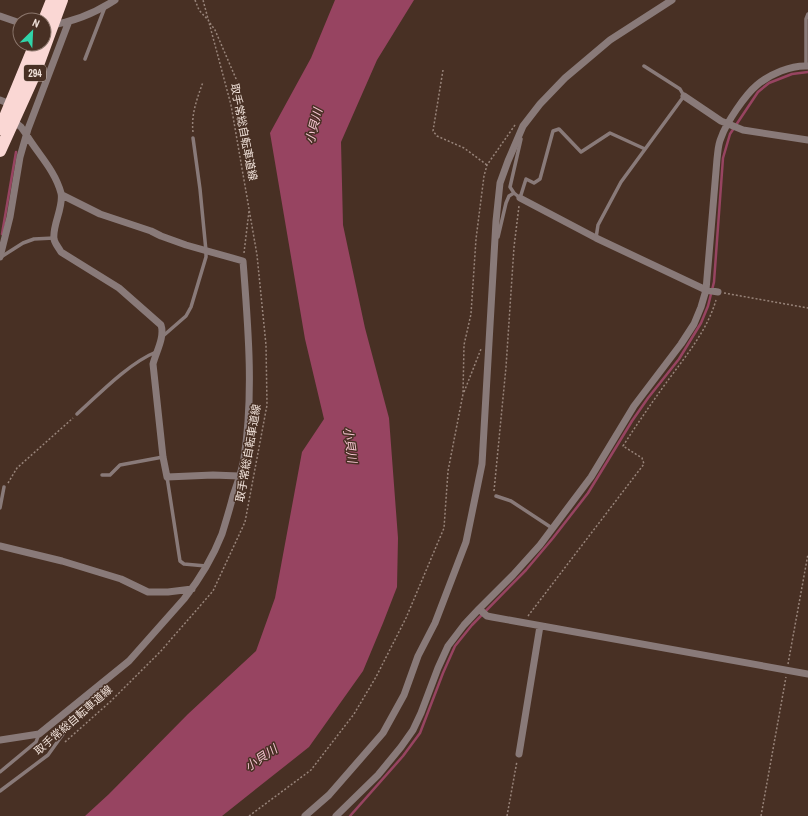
<svg xmlns="http://www.w3.org/2000/svg" width="808" height="816" font-family="'Archivo Narrow','Noto Sans JP',sans-serif">
<style>
.water{fill:#974461}
.lines{fill:none;stroke-linecap:round;stroke-linejoin:round}
.stream{stroke:#974461;stroke-width:2.5}
.path{stroke:#98847a;stroke-width:1.5;stroke-dasharray:2 2;stroke-linecap:butt}
.lane{stroke:#897a79;stroke-width:3.5}
.street{stroke:#897a79;stroke-width:7}
.highway{stroke:#fad7d4;stroke-width:12}
.labels{text-anchor:middle;stroke-width:3;stroke-linejoin:round;paint-order:stroke}
.shield{fill:#483024;stroke:#beada3;stroke-width:1}
.shield-label{font-size:10px;font-weight:bold;fill:#f1e2da}
.street-label{font-size:11px;fill:#f1e2da;stroke:#483024}
.water-label{font-size:12px;font-style:italic;fill:#f5c4d1;stroke:#483024}
</style>
<rect width="100%" height="100%" fill="#483024"/>
<path class="water" d="M 335,0 L 414,0 L 377,60 L 341,142 L 343,225 L 365,328 L 389,418 L 398,538 L 397,587 L 383,623 L 363,671 L 309,747 L 222,816 L 85,816 L 109,794 L 188,714 L 256,651 L 275,598 L 302,452 L 324,419 L 305,339 L 270,133 L 311,58 Z"/>
<g class="lines">
<path class="stream" d="M 2,234 L 16,152
M 350,816 L 403,756 L 420,733 L 443,673 L 455,646 L 472,625 L 526,570 L 553,538 L 588,493 L 632,421 L 648,398 L 679,359 L 701,323 L 708,306 L 714,282 L 723,158 L 730,134 L 758,92 L 769,83 L 792,74 L 808,72"/>
<path class="path" d="M 195,0 L 199,10 L 208,20
M 210,23 L 215,30 L 237,81
M 443,70 L 433,131 L 437,136 L 464,148 L 487,165
M 193,132 C 191,114 197,99 203,82
M 244,253 L 249,211
M 724,293 L 808,308
M 464,392 L 481,349
M 8,483 L 17,468 L 73,418
M 494,491 L 506,367 L 514,247 L 519,206
M 528,616 L 644,464 L 642,458 L 623,446 C 637,424 651,404 666,383 C 685,357 707,331 716,300
M 788,664 L 808,554
M 65,742 L 111,701 L 160,652 L 213,591 L 245,522 L 267,405 L 266,345 L 257,255 L 231,105 L 203,0
M 249,816 L 311,770 L 354,714 L 376,677 L 406,618 L 444,528 L 448,471 L 463,394 L 464,345 L 471,314 L 476,239 L 484,176 L 487,165 L 515,125
M 507,816 L 517,761
M 761,816 L 786,677"/>
<path class="lane" d="M 85,59 L 105,7
M 806,66 L 806,19 L 808,14
M 514,193 L 520,198 L 526,179 L 534,183 L 540,179 L 553,131 L 559,129 L 581,152 L 610,133 L 645,149
M 498,237 L 506,203 L 509,196 L 514,193 L 510,187 L 521,139
M 596,238 L 598,225 L 621,182 L 684,96 L 680,89 L 644,66
M 1,257 L 23,243 L 34,239 L 54,238
M 163,336 L 186,316 L 191,307 L 206,257 L 206,251 L 200,189 L 193,138
M 77,414 C 99,394 129,363 156,352
M 102,475 L 110,475 L 120,465 L 163,457
M 167,477 L 180,561 L 184,564 L 206,566
M 496,496 L 511,501 L 552,528
M 0,508 L 4,487
M 0,772 L 36,742 L 39,734
M 0,791 L 48,755 L 86,702 L 88,697"/>
<path class="street" d="M 0,16 L 20,23
M 50,25 C 74,22 95,13 115,0
M 684,96 L 721,121 L 743,130 L 808,140
M 0,100 L 13,105
M 11,119 L 21,127 L 26,134 C 37,153 55,170 61,193 C 64,207 52,225 54,239 C 55,244 59,248 61,252 L 119,288 L 161,325 C 165,337 156,352 153,364 L 163,457 L 167,477 L 213,475 L 239,476
M 520,198 L 596,238 L 706,290 L 718,292
M 0,257 L 10,217 L 20,157 L 28,129 L 69,21
M 0,546 L 62,561 L 121,579 L 148,592 L 168,592 L 192,589
M 479,609 L 487,616 L 492,617 L 808,674
M 0,740 L 39,734 L 129,661 L 184,599 C 199,580 213,557 222,534 C 226,521 230,508 233,496 C 237,484 242,471 244,458 C 254,393 248,326 243,261 L 186,245 L 161,236 L 151,231 L 100,214 L 62,195
M 519,754 L 540,626
M 305,816 L 329,795 L 383,733 L 404,695 L 418,656 L 435,623 L 466,542 L 482,464 L 496,221 L 500,183 L 508,161 L 523,126 L 540,104 L 565,78 L 610,40 L 672,0
M 336,816 L 378,775 L 401,747 L 413,730 L 421,713 L 438,668 L 448,646 L 464,625 L 479,609 L 513,575 L 540,545 L 591,477 L 634,406 L 681,344 L 694,324 L 701,307 L 706,290 L 717,159 C 718,152 718,144 721,138 C 726,123 745,95 757,85 C 770,74 791,65 808,66"/>
<path class="highway" d="M 44,20 L 52,0
M 0,129 L 35,44
M 0,151 L 34,76 L 62,0"/>
</g>
<g class="labels">
<rect class="shield" x="24" y="65" width="22" height="16" rx="3"/>
<g class="shield-label">
<text x="35" y="77">294</text>
</g>
<g class="street-label">
<text transform="translate(244 132) rotate(79)" y="4">取手常総自転車道線</text>
<text transform="translate(248 453) rotate(-80)" y="4">取手常総自転車道線</text>
<text transform="translate(73 720) rotate(-41)" y="4">取手常総自転車道線</text>
</g>
<g class="water-label">
<text transform="translate(314 126) rotate(-76)" y="4">小貝川</text>
<text transform="translate(350 445) rotate(82)" y="4">小貝川</text>
<text transform="translate(261 758) rotate(-34)" y="4">小貝川</text>
</g>
</g>
<g transform="translate(32 32) rotate(24)"><circle r="19" fill="#483024" stroke="#8c776d"/>
<path d="M0-3L7 15L0 10L-7 15Z" fill="#31d4a9"/>
<text y="-6" font-size="11" font-weight="bold" text-anchor="middle" fill="#f1e2da">N</text>
</g>
</svg>
